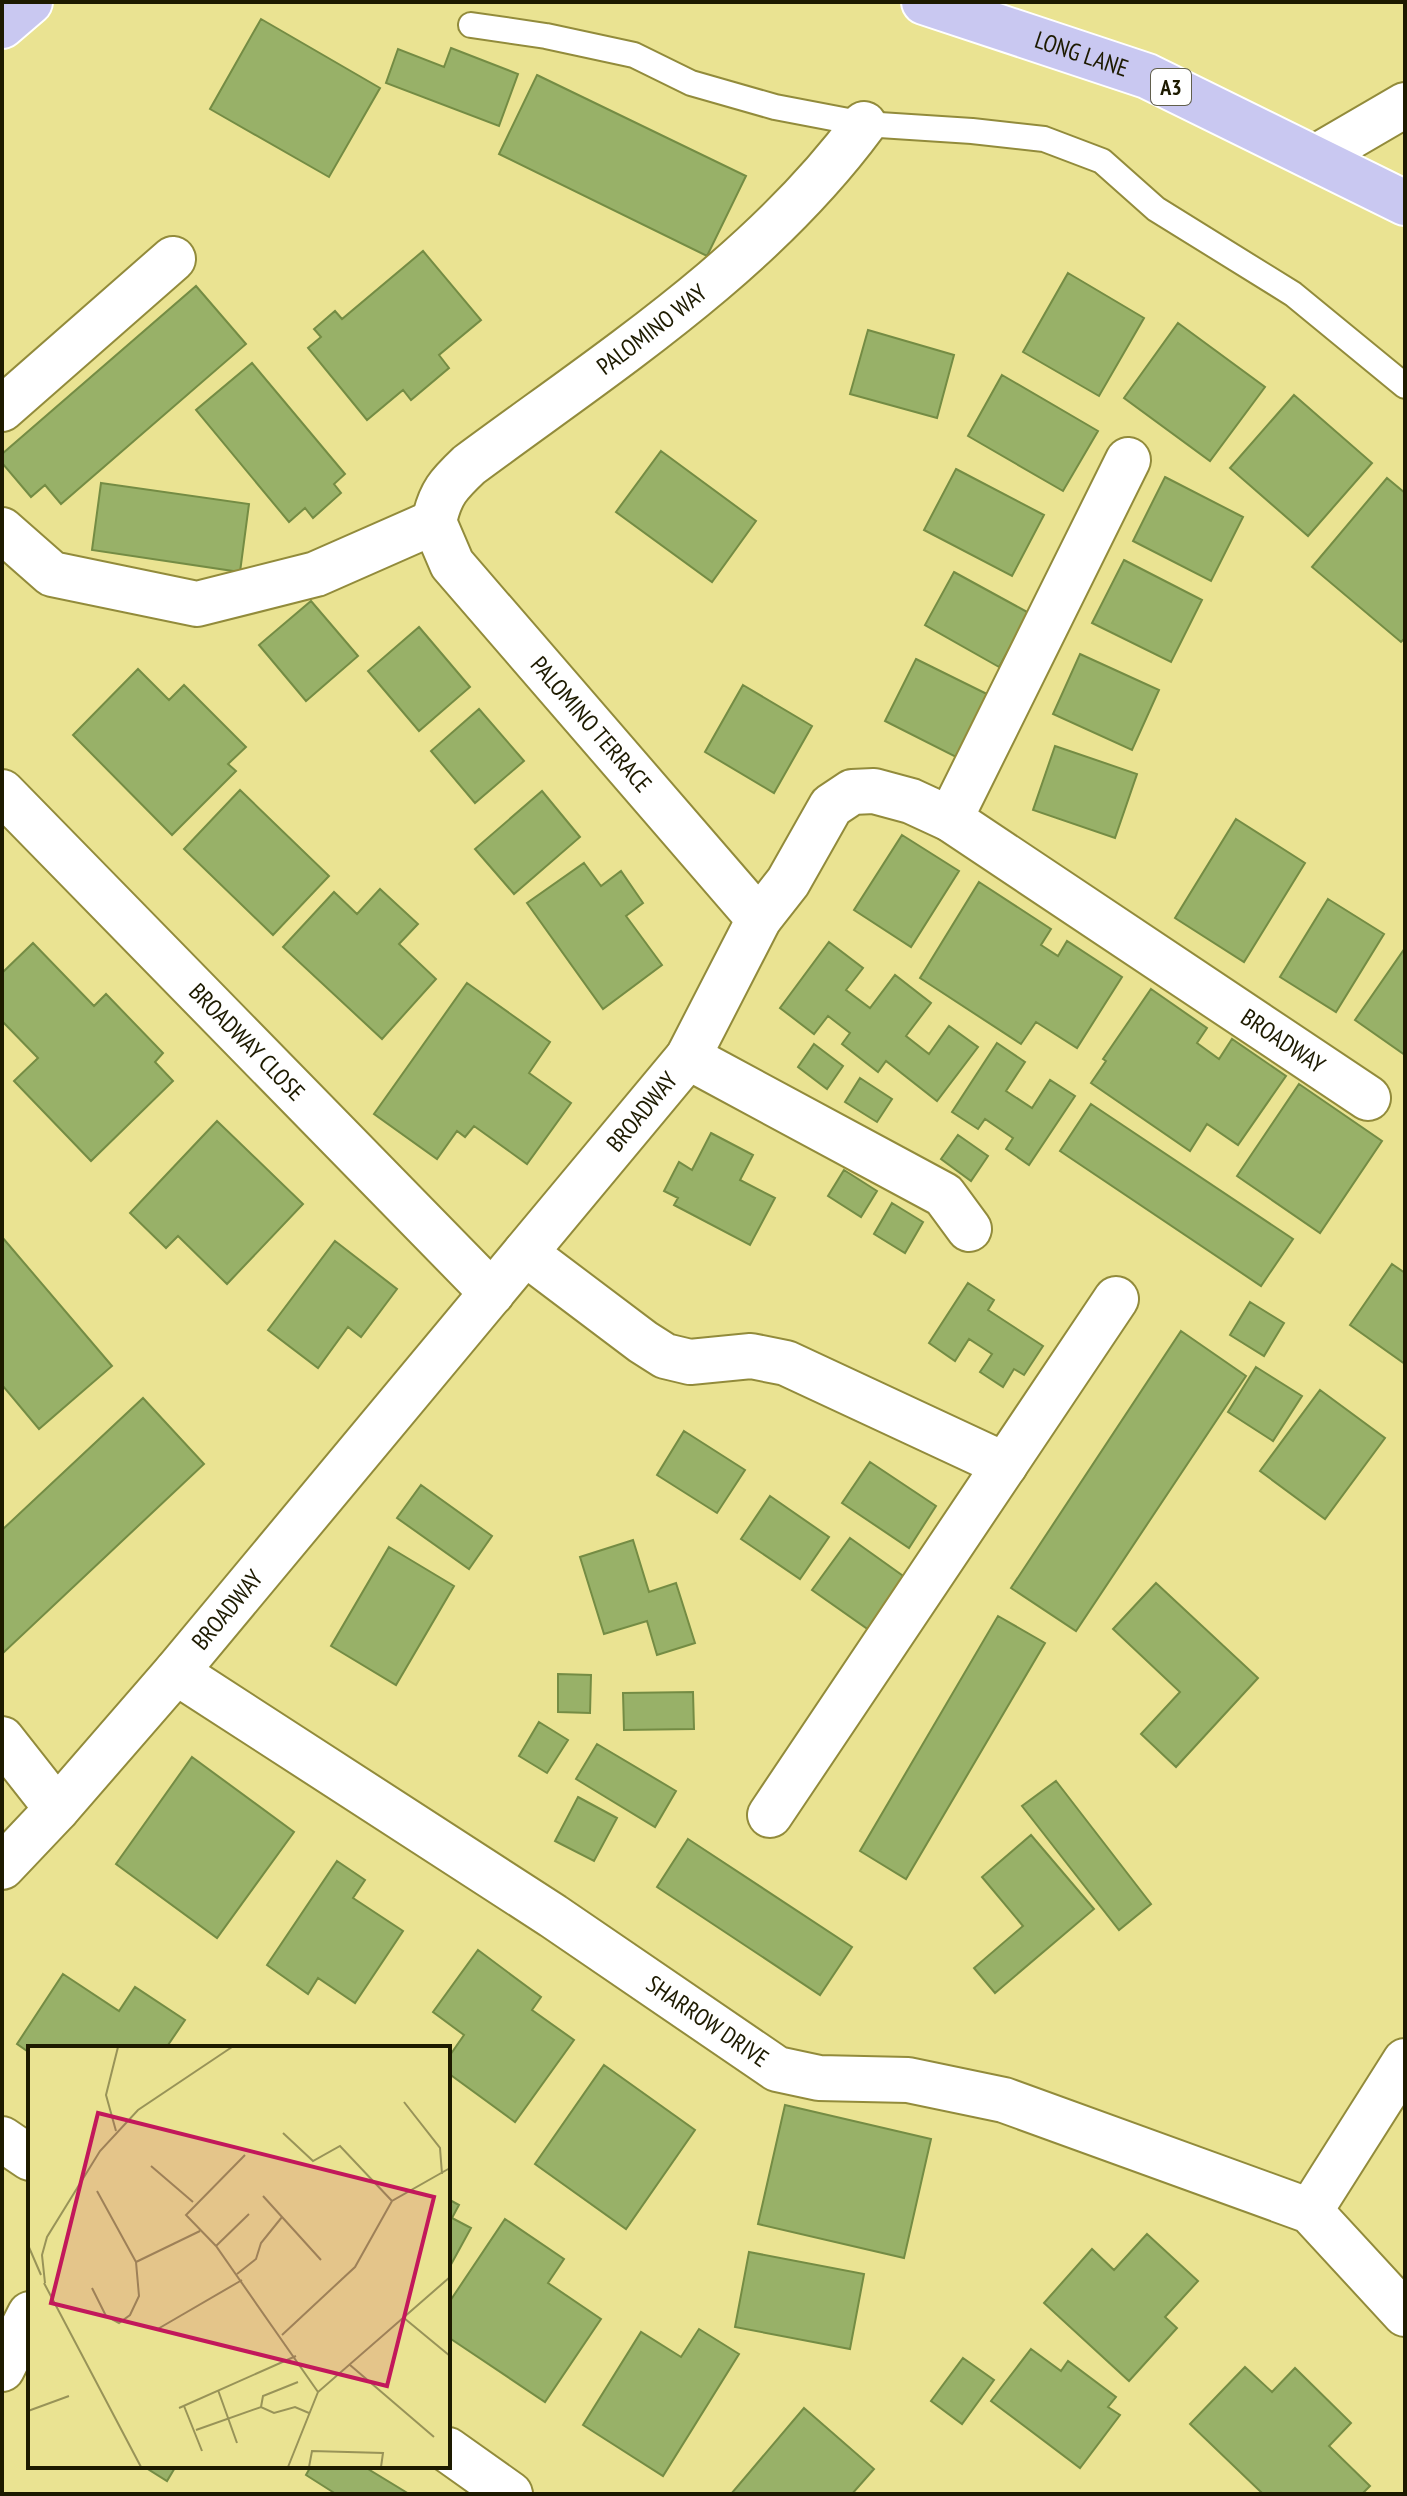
<svg xmlns="http://www.w3.org/2000/svg" width="1407" height="2496" font-family="'PT Sans Narrow',sans-serif">
<style>
.building{fill:#98b168;stroke:#748c44;stroke-width:2}
.lines{fill:none;stroke-linecap:round;stroke-linejoin:round}
.lane-casing{stroke:#928b3b;stroke-width:28}
.street-casing{stroke:#928b3b;stroke-width:48}
.primary-casing{stroke:#fff;stroke-width:48}
.lane{stroke:#fff;stroke-width:24}
.street{stroke:#fff;stroke-width:44}
.primary{stroke:#c9c8f1;stroke-width:44}
.labels{text-anchor:middle;stroke-width:8;stroke-linejoin:round;paint-order:stroke}
.shield{fill:#fff;stroke:#615f4c;stroke-width:2}
.shield-label{font-size:22px;font-weight:bold;fill:#1d1a00}
.street-label{font-size:24px;fill:#1d1a00;stroke:#fff}
.inset-road{fill:none;stroke:#989358;stroke-width:2}
.view{fill:#c2185b;fill-opacity:0.15;stroke:#c2185b;stroke-width:4}
.inset-edge{fill:none;stroke:#1d1a00;stroke-width:4}
</style>
<rect width="100%" height="100%" fill="#eae392"/>
<path class="building" d="M 261,19 L 380,88 L 329,177 L 210,109 Z
M 451,48 L 518,74 L 499,126 L 386,83 L 398,49 L 444,67 Z
M 537,75 L 746,176 L 707,256 L 499,154 Z
M 423,251 L 481,320 L 439,355 L 449,368 L 411,400 L 403,390 L 367,420 L 308,348 L 321,337 L 314,329 L 335,311 L 342,319 Z
M 1068,273 L 1144,318 L 1099,396 L 1023,352 Z
M 196,286 L 246,344 L 61,504 L 45,485 L 31,497 L 2,463 L 2,454 Z
M 1178,323 L 1265,387 L 1210,461 L 1124,398 Z
M 868,330 L 954,355 L 937,418 L 850,394 Z
M 252,363 L 345,474 L 334,484 L 341,493 L 313,518 L 305,508 L 289,522 L 196,410 Z
M 1002,375 L 1098,431 L 1063,491 L 968,436 Z
M 1294,395 L 1372,463 L 1308,536 L 1230,468 Z
M 661,451 L 756,521 L 712,582 L 616,512 Z
M 956,469 L 1044,515 L 1012,576 L 924,530 Z
M 1165,477 L 1243,517 L 1211,581 L 1133,541 Z
M 1387,478 L 1405,493 L 1405,638 L 1401,642 L 1312,567 Z
M 101,483 L 249,504 L 240,572 L 92,550 Z
M 1124,560 L 1202,600 L 1171,662 L 1092,623 Z
M 954,572 L 1029,613 L 999,667 L 925,625 Z
M 311,601 L 358,656 L 306,701 L 259,645 Z
M 419,627 L 470,687 L 419,731 L 368,671 Z
M 1080,654 L 1159,690 L 1132,750 L 1053,714 Z
M 916,659 L 993,697 L 962,760 L 885,721 Z
M 138,669 L 169,700 L 184,685 L 246,747 L 228,764 L 236,771 L 172,835 L 73,735 Z
M 743,685 L 812,726 L 774,793 L 705,752 Z
M 479,709 L 524,761 L 475,803 L 431,751 Z
M 1055,746 L 1137,774 L 1115,838 L 1033,810 Z
M 240,790 L 329,876 L 273,935 L 184,849 Z
M 542,791 L 580,837 L 514,894 L 475,849 Z
M 1236,819 L 1305,863 L 1244,962 L 1175,918 Z
M 902,835 L 959,871 L 911,947 L 854,910 Z
M 584,863 L 601,886 L 621,871 L 643,903 L 626,916 L 662,965 L 603,1009 L 527,903 Z
M 979,882 L 1051,929 L 1041,945 L 1058,956 L 1067,941 L 1122,977 L 1077,1048 L 1036,1022 L 1021,1044 L 920,978 Z
M 380,889 L 418,924 L 399,944 L 436,979 L 382,1039 L 283,947 L 334,892 L 357,914 Z
M 1328,899 L 1384,934 L 1336,1012 L 1280,977 Z
M 829,942 L 863,968 L 846,990 L 870,1008 L 895,975 L 931,1003 L 906,1036 L 929,1054 L 949,1026 L 978,1047 L 937,1101 L 886,1061 L 878,1072 L 842,1044 L 850,1033 L 828,1016 L 814,1034 L 780,1008 Z
M 33,943 L 94,1006 L 106,994 L 163,1053 L 155,1062 L 173,1081 L 91,1161 L 14,1081 L 38,1058 L 2,1021 L 2,973 Z
M 1405,948 L 1405,1055 L 1355,1020 Z
M 467,983 L 550,1042 L 529,1073 L 571,1103 L 527,1164 L 474,1126 L 465,1137 L 457,1131 L 437,1159 L 374,1114 Z
M 1151,989 L 1207,1028 L 1197,1043 L 1219,1059 L 1232,1039 L 1286,1076 L 1238,1145 L 1207,1124 L 1190,1151 L 1091,1083 L 1106,1061 L 1103,1059 Z
M 997,1043 L 1025,1062 L 1006,1091 L 1032,1108 L 1050,1080 L 1075,1096 L 1029,1165 L 1006,1149 L 1013,1138 L 985,1119 L 978,1129 L 952,1112 Z
M 814,1044 L 843,1066 L 827,1089 L 798,1067 Z
M 860,1078 L 892,1099 L 877,1122 L 845,1102 Z
M 1299,1084 L 1382,1141 L 1320,1233 L 1237,1176 Z
M 1091,1104 L 1293,1239 L 1261,1286 L 1060,1151 Z
M 217,1121 L 303,1204 L 227,1284 L 178,1236 L 166,1248 L 130,1213 Z
M 711,1133 L 753,1155 L 740,1180 L 775,1198 L 750,1245 L 674,1205 L 678,1198 L 664,1191 L 679,1162 L 692,1170 Z
M 958,1135 L 988,1156 L 971,1181 L 941,1159 Z
M 844,1170 L 877,1191 L 861,1217 L 828,1196 Z
M 892,1203 L 923,1222 L 905,1253 L 874,1234 Z
M 2,1237 L 112,1366 L 39,1429 L 2,1385 Z
M 335,1241 L 397,1289 L 361,1337 L 348,1327 L 318,1368 L 268,1330 Z
M 1392,1264 L 1405,1273 L 1405,1364 L 1350,1325 Z
M 968,1283 L 994,1300 L 988,1310 L 1043,1346 L 1024,1375 L 1014,1369 L 1003,1387 L 980,1372 L 992,1354 L 969,1339 L 955,1361 L 929,1343 Z
M 1250,1302 L 1284,1323 L 1264,1356 L 1230,1335 Z
M 1181,1331 L 1246,1376 L 1076,1631 L 1011,1588 Z
M 1256,1367 L 1302,1396 L 1273,1441 L 1228,1412 Z
M 1320,1390 L 1385,1438 L 1325,1519 L 1260,1471 Z
M 143,1398 L 204,1464 L 2,1654 L 2,1530 Z
M 684,1431 L 745,1470 L 717,1513 L 657,1475 Z
M 870,1462 L 936,1506 L 909,1548 L 842,1503 Z
M 421,1485 L 492,1536 L 469,1569 L 397,1518 Z
M 770,1496 L 829,1537 L 800,1579 L 741,1539 Z
M 850,1538 L 906,1578 L 869,1630 L 812,1590 Z
M 633,1540 L 649,1592 L 676,1583 L 695,1643 L 657,1655 L 647,1621 L 604,1634 L 580,1557 Z
M 389,1547 L 454,1586 L 396,1685 L 331,1646 Z
M 1156,1583 L 1258,1678 L 1176,1767 L 1141,1734 L 1180,1692 L 1113,1629 Z
M 998,1616 L 1045,1643 L 906,1879 L 860,1851 Z
M 558,1674 L 591,1675 L 590,1713 L 558,1712 Z
M 693,1692 L 694,1729 L 624,1730 L 623,1693 Z
M 539,1722 L 568,1740 L 547,1773 L 519,1756 Z
M 597,1744 L 676,1791 L 655,1827 L 576,1779 Z
M 192,1757 L 294,1832 L 217,1938 L 116,1864 Z
M 1056,1781 L 1151,1904 L 1119,1930 L 1022,1806 Z
M 578,1797 L 617,1818 L 594,1861 L 555,1841 Z
M 1031,1835 L 1094,1909 L 995,1993 L 974,1968 L 1023,1926 L 982,1877 Z
M 688,1839 L 852,1947 L 820,1995 L 657,1887 Z
M 337,1861 L 365,1880 L 353,1898 L 403,1931 L 355,2003 L 318,1978 L 308,1994 L 267,1965 Z
M 478,1950 L 541,1997 L 532,2010 L 574,2040 L 515,2122 L 448,2073 L 448,2058 L 464,2035 L 433,2012 Z
M 63,1974 L 119,2011 L 135,1987 L 185,2020 L 166,2048 L 30,2048 L 30,2053 L 17,2044 Z
M 604,2065 L 695,2130 L 626,2229 L 535,2164 Z
M 785,2105 L 931,2139 L 904,2258 L 758,2224 Z
M 448,2199 L 459,2205 L 452,2218 L 471,2228 L 448,2270 Z
M 505,2219 L 564,2259 L 548,2283 L 601,2319 L 545,2402 L 448,2337 L 448,2304 Z
M 1147,2234 L 1198,2281 L 1165,2317 L 1177,2328 L 1129,2381 L 1044,2303 L 1092,2249 L 1114,2270 Z
M 749,2252 L 864,2274 L 850,2349 L 735,2327 Z
M 699,2329 L 739,2354 L 663,2476 L 583,2425 L 641,2332 L 681,2357 Z
M 1031,2349 L 1061,2371 L 1068,2361 L 1116,2397 L 1108,2407 L 1120,2415 L 1080,2468 L 991,2401 Z
M 963,2358 L 994,2380 L 962,2424 L 931,2401 Z
M 1245,2367 L 1272,2392 L 1295,2368 L 1351,2423 L 1329,2446 L 1370,2486 L 1362,2494 L 1263,2494 L 1190,2424 Z
M 804,2408 L 874,2469 L 852,2494 L 731,2494 Z
M 143,2466 L 176,2466 L 167,2481 Z
M 311,2466 L 363,2466 L 409,2494 L 336,2494 L 306,2475 Z"/>
<g class="lines">
<defs>
<path id="lane" d="M 471,25 L 546,36 L 634,55 L 691,83 L 775,107 L 864,124 L 972,131 L 1044,139 L 1102,161 L 1156,209 L 1293,294 L 1405,386"/>
<g id="street">
<path d="M 1314,158 L 1405,105"/>
<path d="M 2,409 L 173,259"/>
<path id="s1" d="M 434,522 C 440,493 449,484 469,465 C 608,362 760,265 864,124"/>
<path id="s2" d="M 434,522 L 452,564 L 759,919"/>
<path d="M 2,530 L 52,574 L 197,604 L 316,574 L 434,522"/>
<path id="s3" d="M 2,792 L 492,1293"/>
<path d="M 950,819 L 1128,460"/>
<path d="M 688,1057 L 944,1195 L 969,1229"/>
<path d="M 525,1253 L 643,1342 L 665,1356 L 690,1362 L 751,1356 L 786,1363 L 1005,1465"/>
<path id="s4" d="M 176,1672 L 553,1916 L 777,2069 L 819,2078 L 908,2080 L 1004,2100 L 1310,2211 L 1405,2314"/>
<path d="M 2,1739 L 57,1809"/>
<path d="M 770,1815 L 1116,1299"/>
<path id="s5" d="M 2,1867 L 57,1809 L 176,1672 L 688,1057 L 759,919 L 788,882 L 831,806 L 852,792 L 874,791 L 911,801 L 950,819 L 1368,1098"/>
<path d="M 2,2139 L 30,2158"/>
<path d="M 1310,2211 L 1405,2061"/>
<path d="M 2,2369 L 30,2314"/>
<path d="M 448,2450 L 510,2494"/>
</g>
<g id="primary">
<path id="s6" d="M 924,2 L 1147,76 L 1405,203"/>
<path d="M 2,26 L 30,2"/>
</g>
</defs>
<use href="#lane" class="lane-casing"/>
<use href="#street" class="street-casing"/>
<use href="#primary" class="primary-casing"/>
<use href="#lane" class="lane"/>
<use href="#street" class="street"/>
<use href="#primary" class="primary"/>
</g>
<g class="labels">
<rect class="shield" x="1151" y="69" width="40" height="36" rx="6"/>
<g class="shield-label">
<text x="1171" y="95">A3</text>
</g>
<g class="street-label">
<text dy="8" stroke="none"><textPath href="#s6" startOffset="166">LONG LANE</textPath></text>
<text dy="8" stroke="none"><textPath href="#s1" startOffset="296">PALOMINO WAY</textPath></text>
<text dy="8" stroke="none"><textPath href="#s2" startOffset="258">PALOMINO TERRACE</textPath></text>
<text dy="8" stroke="none"><textPath href="#s5" startOffset="1880">BROADWAY</textPath></text>
<text dy="8" stroke="none"><textPath href="#s3" startOffset="350">BROADWAY CLOSE</textPath></text>
<text dy="8" stroke="none"><textPath href="#s5" startOffset="990">BROADWAY</textPath></text>
<text dy="8" stroke="none"><textPath href="#s5" startOffset="342">BROADWAY</textPath></text>
<text dy="8" stroke="none"><textPath href="#s4" startOffset="636">SHARROW DRIVE</textPath></text>
</g>
</g>
<g transform="translate(28 2046)">
<rect width="422" height="422" fill="#eae392"/>
<path class="inset-road" d="M 376,56 L 412,102 L 414,128M 88,85 L 78,49 L 90,1M 255,87 L 285,115 L 312,100 L 364,155M 217,109 L 158,169 L 188,200 L 290,346M 123,120 L 165,156M 69,145 L 108,216M 235,150 L 293,214M 0,199 L 13,229M 188,200 L 221,168M 108,216 L 172,185M 209,228 L 228,213 L 233,197 L 254,171M 16,237 L 113,421M 17,237 L 14,209 L 19,191 L 72,105 L 110,64 L 204,1M 64,242 L 78,270 L 91,277 L 102,269 L 111,250 L 108,216M 376,272 L 422,310M 128,284 L 214,234M 254,289 L 327,221 L 364,155 L 422,122M 322,319 L 406,391M 190,344 L 209,397M 156,360 L 174,405M 233,361 L 235,350 L 270,336M 151,362 L 268,310M 0,365 L 41,350M 168,384 L 233,361 L 246,367 L 267,361 L 281,367M 260,421 L 290,346 L 422,231M 281,421 L 284,405 L 355,407 L 353,421"/>
<path class="view" d="M 70,67 L 406,151 L 359,340 L 23,257 Z"/>
<rect width="422" height="422" class="inset-edge"/>
</g>
<rect width="1407" height="2496" fill="none" stroke="#1d1a00" stroke-width="8"/>
</svg>
